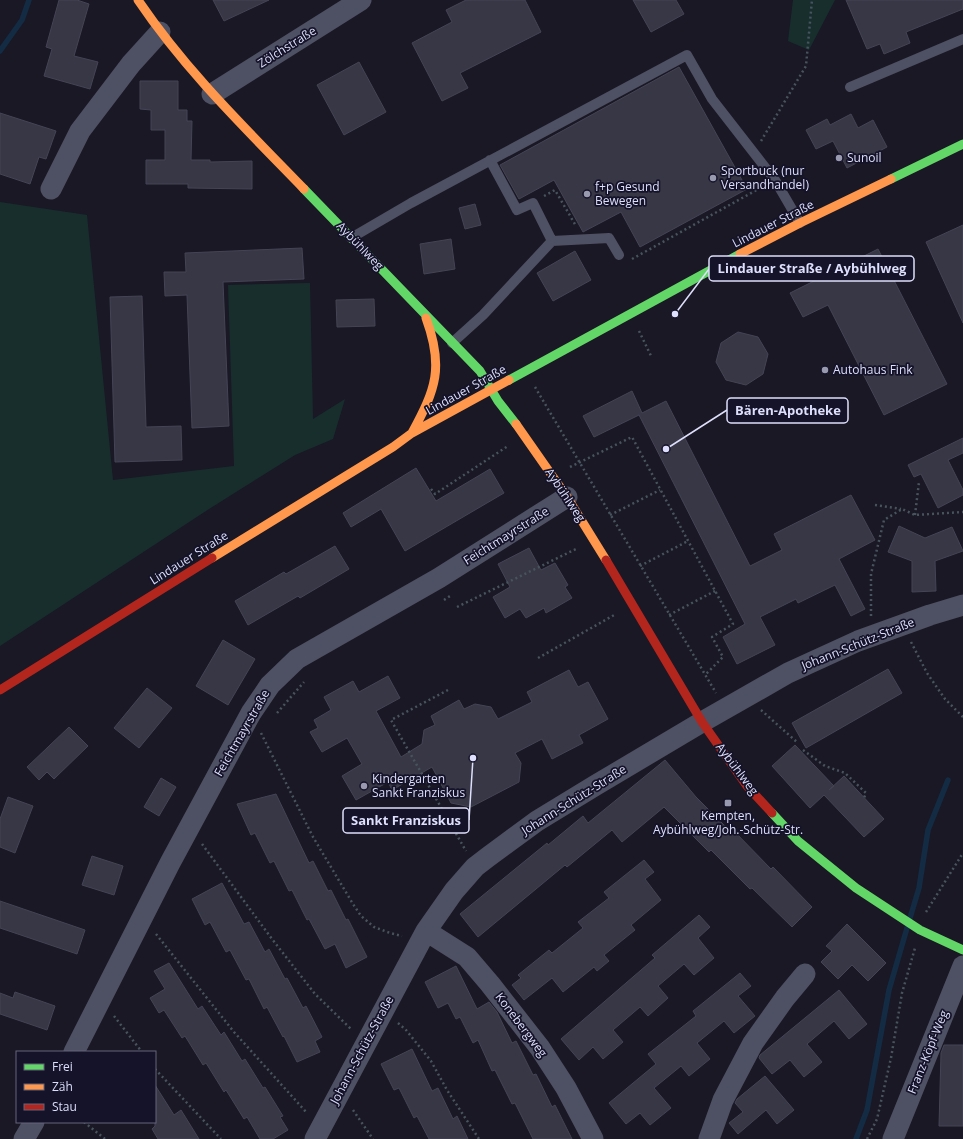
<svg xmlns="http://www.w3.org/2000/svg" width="963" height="1139" font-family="'Open Sans',sans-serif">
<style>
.green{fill:#172e2d}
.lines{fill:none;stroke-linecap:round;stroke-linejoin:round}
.stream{stroke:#142b44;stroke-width:5.5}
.building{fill:#383745;stroke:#454456}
.path{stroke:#47545e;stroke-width:2.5;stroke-dasharray:2 3;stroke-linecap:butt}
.lane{stroke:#4e5063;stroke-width:10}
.street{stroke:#4e5063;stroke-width:21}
.fast{stroke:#63d668;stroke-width:9}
.slow{stroke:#ff974d;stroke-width:9}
.jam{stroke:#b3261e;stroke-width:9}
.poi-dot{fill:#9999b0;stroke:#151329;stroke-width:1.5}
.labels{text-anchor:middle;stroke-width:3.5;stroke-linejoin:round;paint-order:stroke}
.street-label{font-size:12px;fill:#dedffc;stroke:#151329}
.poi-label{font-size:12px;fill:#dedffc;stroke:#151329;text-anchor:start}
.leader{fill:none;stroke:#dedffc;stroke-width:1.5}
.callout-dot{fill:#dedffc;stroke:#151329;stroke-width:1.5}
.callout{fill:#151329;stroke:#dedffc;stroke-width:1.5}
.callout-label{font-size:13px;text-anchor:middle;font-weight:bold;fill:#dedffc}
</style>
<rect width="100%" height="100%" fill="#191824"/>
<path class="green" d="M 793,0 L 835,0 L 809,50 L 788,41 Z
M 0,202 L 87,215 L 113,480 L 234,466 L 228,285 L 310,283 L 313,419 L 345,399 L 333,439 L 295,455 L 209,509 L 0,646 Z"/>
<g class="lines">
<path class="stream" d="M 0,51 L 22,20 L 29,0
M 910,918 L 919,888 L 928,830 L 948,780
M 856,1139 L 867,1110 L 889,990 L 907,928"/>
</g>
<path class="building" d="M 59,0 L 77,0 L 89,4 L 74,56 L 98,62 L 90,89 L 44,76 L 52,49 L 46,47 Z
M 213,0 L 269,0 L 224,21 Z
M 466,0 L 525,0 L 541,32 L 460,73 L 468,88 L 442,101 L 412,43 L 452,22 L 446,10 Z
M 633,0 L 676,0 L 684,14 L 651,32 Z
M 846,0 L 963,0 L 963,9 L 906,32 L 910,43 L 884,54 L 880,44 L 867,49 Z
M 359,62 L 386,112 L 344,135 L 317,85 Z
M 679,67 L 747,189 L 640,247 L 621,212 L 583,232 L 554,180 L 519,199 L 500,165 Z
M 140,81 L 178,81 L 178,110 L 187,110 L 187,121 L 192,121 L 191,160 L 210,160 L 210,162 L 252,161 L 252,189 L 188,188 L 188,184 L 146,184 L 146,160 L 165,160 L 165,130 L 151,130 L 151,110 L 140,109 Z
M 0,113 L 56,131 L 46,159 L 39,157 L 30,184 L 0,174 Z
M 851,114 L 858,128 L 873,120 L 887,147 L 847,168 L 833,141 L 816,149 L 806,130 L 827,119 L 830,125 Z
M 475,204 L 481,225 L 465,229 L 459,208 Z
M 963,225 L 963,323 L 926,242 Z
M 451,239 L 455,269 L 424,274 L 420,244 Z
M 302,248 L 304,279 L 223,282 L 229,426 L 192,428 L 187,295 L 165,296 L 164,272 L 186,272 L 185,253 Z
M 878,249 L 947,384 L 884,415 L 828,305 L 803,317 L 790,293 Z
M 575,251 L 591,280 L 553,301 L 537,273 Z
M 142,296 L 146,427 L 181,426 L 182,460 L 115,462 L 110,297 Z
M 374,299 L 375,326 L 337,327 L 336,300 Z
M 738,332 L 758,337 L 768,354 L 763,374 L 746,385 L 726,380 L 716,362 L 721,343 Z
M 632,391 L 642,413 L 666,401 L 750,566 L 782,550 L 774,534 L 851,495 L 875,540 L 839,559 L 865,609 L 851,616 L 835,585 L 798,603 L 796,599 L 760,617 L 775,645 L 737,664 L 723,637 L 745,624 L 639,415 L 594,437 L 583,416 Z
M 963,438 L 963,453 L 948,460 L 963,490 L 963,495 L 938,508 L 921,474 L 914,477 L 908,465 Z
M 416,468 L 436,501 L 490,469 L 504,493 L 405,551 L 381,509 L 351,527 L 343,513 Z
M 899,526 L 925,538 L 952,527 L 963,551 L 935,561 L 936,591 L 912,592 L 912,561 L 888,552 Z
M 335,546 L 349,569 L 300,598 L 298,596 L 248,625 L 235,601 L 284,572 L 286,574 Z
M 529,548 L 541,570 L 555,563 L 568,585 L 565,587 L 572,598 L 546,613 L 544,608 L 526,618 L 520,609 L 505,618 L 493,597 L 510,587 L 498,564 Z
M 223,640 L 255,659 L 228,705 L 196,686 Z
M 888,669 L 902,693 L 806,748 L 792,723 Z
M 569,670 L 578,687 L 588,682 L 608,719 L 579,735 L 583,743 L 552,759 L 542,739 L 515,753 L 521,763 L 519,782 L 471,807 L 451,803 L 432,767 L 392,790 L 388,782 L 356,800 L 342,776 L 362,764 L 347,738 L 322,752 L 310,732 L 318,728 L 314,720 L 331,710 L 324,697 L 353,681 L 359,692 L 388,676 L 400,698 L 376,711 L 401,757 L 422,744 L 424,730 L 435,725 L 431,716 L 459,700 L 464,709 L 475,704 L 491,707 L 498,719 L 532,702 L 527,692 Z
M 147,688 L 172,708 L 139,748 L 114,728 Z
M 69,727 L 88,746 L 54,779 L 47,772 L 39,780 L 27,767 Z
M 795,745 L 834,786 L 829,790 L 844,776 L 884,819 L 864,837 L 824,795 L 810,808 L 772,766 Z
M 665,760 L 696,797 L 730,831 L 732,829 L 771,869 L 773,867 L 812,907 L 792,927 L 752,888 L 750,889 L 711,850 L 709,852 L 664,807 L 622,842 L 612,830 L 567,867 L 565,865 L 478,937 L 460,914 L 547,843 L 548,845 L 583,816 L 588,823 Z
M 161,778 L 176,787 L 159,816 L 144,807 Z
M 276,794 L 309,863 L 313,861 L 328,891 L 331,890 L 346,920 L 348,919 L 367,957 L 346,968 L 335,944 L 325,949 L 309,919 L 307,920 L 292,890 L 289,891 L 274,861 L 270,863 L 255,833 L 251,835 L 237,804 Z
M 8,797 L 33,806 L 15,853 L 0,847 L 0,819 Z
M 92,856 L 123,866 L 114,895 L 82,885 Z
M 644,860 L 654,872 L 645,879 L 661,900 L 631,925 L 635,930 L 604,955 L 609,961 L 597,971 L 594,967 L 563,992 L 552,978 L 524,1000 L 512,985 L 521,978 L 518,975 L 549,950 L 552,953 L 583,928 L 578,922 L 609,898 L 604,892 Z
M 222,883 L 244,924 L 249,922 L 265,952 L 269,949 L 285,979 L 287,978 L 303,1008 L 306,1006 L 322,1037 L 315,1041 L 320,1052 L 297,1062 L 284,1036 L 283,1037 L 267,1007 L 264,1009 L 249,979 L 246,980 L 230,950 L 226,952 L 210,922 L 205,925 L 192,899 Z
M 0,901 L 85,930 L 77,954 L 0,928 Z
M 699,915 L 710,927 L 698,938 L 714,958 L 694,975 L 684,964 L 658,986 L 668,998 L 648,1016 L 640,1007 L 613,1030 L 623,1042 L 603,1059 L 593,1047 L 579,1060 L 561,1039 L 655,958 L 652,955 Z
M 847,924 L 886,963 L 868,981 L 852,965 L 838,979 L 821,962 L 832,951 L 826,946 Z
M 169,963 L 198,1009 L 202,1006 L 221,1035 L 224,1032 L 242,1061 L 245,1059 L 263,1088 L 265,1087 L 283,1116 L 280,1117 L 288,1130 L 273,1139 L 260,1139 L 247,1117 L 244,1119 L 226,1090 L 224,1092 L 206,1063 L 203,1065 L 185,1036 L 182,1038 L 164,1010 L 159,1013 L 150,998 L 165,989 L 154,971 Z
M 456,966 L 477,1009 L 489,1002 L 497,1012 L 512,1043 L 516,1041 L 533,1075 L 536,1074 L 552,1107 L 555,1105 L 572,1139 L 533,1139 L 515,1103 L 512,1104 L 495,1070 L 492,1071 L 478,1040 L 473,1043 L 460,1017 L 456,1019 L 448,1003 L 438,1008 L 425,982 Z
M 740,973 L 751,986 L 738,996 L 755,1016 L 734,1033 L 724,1021 L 697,1043 L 710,1059 L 689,1076 L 681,1066 L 654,1088 L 671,1108 L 650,1125 L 640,1113 L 626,1124 L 609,1103 L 656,1064 L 648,1054 L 696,1016 L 693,1011 Z
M 839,990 L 867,1024 L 849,1039 L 834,1021 L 807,1044 L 822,1062 L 804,1077 L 790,1060 L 772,1074 L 759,1058 L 760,1055 Z
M 15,992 L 55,1006 L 47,1030 L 0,1014 L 0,993 L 13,998 Z
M 944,1045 L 963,1045 L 963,1126 L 939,1126 L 941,1053 Z
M 412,1049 L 432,1091 L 438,1088 L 453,1119 L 457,1116 L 468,1139 L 429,1139 L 417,1116 L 414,1118 L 399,1088 L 394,1090 L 381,1064 Z
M 765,1076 L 794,1110 L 777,1124 L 766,1110 L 738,1134 L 729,1123 L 743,1112 L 735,1103 L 737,1099 Z
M 155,1085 L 174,1115 L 181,1110 L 199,1139 L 158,1139 L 152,1129 L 155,1126 Z"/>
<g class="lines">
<path class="path" d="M 761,141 L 806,66 L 812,0
M 544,196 L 555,190 L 576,226
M 632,259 L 762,187
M 639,331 L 652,358
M 535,387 L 716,693
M 570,467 L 632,437 L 733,624 L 712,637 L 723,657 L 705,675
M 431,489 L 435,494 L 508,446
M 875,505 L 901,509
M 610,515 L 660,490
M 915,515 L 919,482
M 640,566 L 688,541
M 444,600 L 450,596
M 457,607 L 576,549
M 669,615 L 715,591
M 871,616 L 871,574 L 884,520 L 902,509 L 915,515 L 963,512
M 911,642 L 927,673 L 945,699 L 963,717
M 538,658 L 616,614
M 448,690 L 391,720 L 466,851
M 761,710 L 798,743
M 277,713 L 304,682
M 261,733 L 313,837 L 353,904 L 361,916 L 374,927 L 390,933 L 402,936
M 803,750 L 825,766 L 845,773 L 866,793 L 864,798
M 202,844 L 272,939 L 315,994 L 351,1029
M 926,912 L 963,853
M 156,934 L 234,1032 L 307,1113
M 114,1016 L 142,1052
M 398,1023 L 406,1030 L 431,1061 L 447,1090 L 479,1139
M 155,1069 L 221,1139
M 353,1110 L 373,1139
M 84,1122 L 105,1139
M 867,1139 L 877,1119 L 891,1058 L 902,993 L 915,948"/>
<path class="lane" d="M 850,87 L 963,39
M 490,160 L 517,210 L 533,203 L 552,241
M 351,238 L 411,203 L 687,55 L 712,99 L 775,180 L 800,223
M 452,343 L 483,315 L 552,241 L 609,238 L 619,255"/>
<path class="street" d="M 212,94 L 361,0
M 51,189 L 80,131 L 131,64 L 160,32
M 426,931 L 467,957 L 490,984 L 540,1048 L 566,1088 L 593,1139
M 74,1052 L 170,863 L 251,713 L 270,685 L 297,659 L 439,578 L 567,497
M 24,1139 L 34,1122
M 315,1139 L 426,931 L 454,891 L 475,867 L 488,857 L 537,821 L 596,785 L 702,722 L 788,673 L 858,641 L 930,615 L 963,605
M 709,1139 L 723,1100 L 753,1043 L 785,998 L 805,974
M 893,1139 L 963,966"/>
<path class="fast" d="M 891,179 L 963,144
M 304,189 L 480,371 L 498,401 L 516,424
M 509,380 L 740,254
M 772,813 L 798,841 L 856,888 L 920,930 L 963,950"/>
<path class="slow" d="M 138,0 C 186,71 245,128 304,189
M 740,254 L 800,223 L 891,179
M 516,424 L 567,497 L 606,560
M 412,433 C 436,389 444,367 426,318
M 212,558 L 393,447 L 412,433 L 509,380"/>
<path class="jam" d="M 606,560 L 702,722 L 747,786 L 772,813
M 0,690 L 212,558"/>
</g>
<g class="poi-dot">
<circle cx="839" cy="158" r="4"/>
<circle cx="713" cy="178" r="4"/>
<circle cx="587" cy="194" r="4"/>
<circle cx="825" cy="370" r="4"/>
<circle cx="364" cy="786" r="4"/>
<rect x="724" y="799" width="8" height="8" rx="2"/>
</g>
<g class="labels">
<g class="street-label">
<text transform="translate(287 47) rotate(-32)" y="4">Zölchstraße</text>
<text transform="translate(773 224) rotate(-27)" y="4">Lindauer Straße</text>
<text transform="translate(360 246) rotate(46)" y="4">Aybühlweg</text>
<text transform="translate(466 390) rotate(-29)" y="4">Lindauer Straße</text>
<text transform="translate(565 495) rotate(56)" y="4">Aybühlweg</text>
<text transform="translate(506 536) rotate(-32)" y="4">Feichtmayrstraße</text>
<text transform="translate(189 558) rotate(-32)" y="4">Lindauer Straße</text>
<text transform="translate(858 644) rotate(-22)" y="4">Johann-Schütz-Straße</text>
<text transform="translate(242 733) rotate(-60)" y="4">Feichtmayrstraße</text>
<text transform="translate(737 769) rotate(53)" y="4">Aybühlweg</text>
<text transform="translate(574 800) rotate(-32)" y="4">Johann-Schütz-Straße</text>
<text transform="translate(521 1025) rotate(53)" y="4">Konebergweg</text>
<text transform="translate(362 1050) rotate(-62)" y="4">Johann-Schütz-Straße</text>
<text transform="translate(928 1052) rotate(-68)" y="4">Franz-Köpf-Weg</text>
</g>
<g class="poi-label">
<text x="847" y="162">Sunoil</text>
<text x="721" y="175">Sportbuck (nur<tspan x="721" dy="14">Versandhandel)</tspan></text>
<text x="595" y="191">f+p Gesund<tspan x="595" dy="14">Bewegen</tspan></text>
<text x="833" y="374">Autohaus Fink</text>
<text x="372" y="783">Kindergarten<tspan x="372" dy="14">Sankt Franziskus</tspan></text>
<text x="728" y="820" text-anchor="middle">Kempten,<tspan x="728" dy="14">Aybühlweg/Joh.-Schütz-Str.</tspan></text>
</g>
</g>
<path class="leader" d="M675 314L709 269M666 449L727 410M473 758L469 820"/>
<g class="callout-dot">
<circle cx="675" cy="314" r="4"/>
<circle cx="666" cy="449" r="4"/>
<circle cx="473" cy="758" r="4"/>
</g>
<g class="callout">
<rect x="709" y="256" width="205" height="25" rx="4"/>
<rect x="727" y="398" width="121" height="25" rx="4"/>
<rect x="343" y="808" width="126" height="25" rx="4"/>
</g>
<g class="callout-label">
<text x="812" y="273">Lindauer Straße / Aybühlweg</text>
<text x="788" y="415">Bären-Apotheke</text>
<text x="406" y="825">Sankt Franziskus</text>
</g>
<rect x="16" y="1051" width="140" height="72" fill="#151329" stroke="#65657d"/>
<rect x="24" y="1064" width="20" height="6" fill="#63d668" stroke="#65657d"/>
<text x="52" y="1071" font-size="12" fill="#dedffc">Frei</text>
<rect x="24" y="1084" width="20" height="6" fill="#ff974d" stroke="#65657d"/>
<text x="52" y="1091" font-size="12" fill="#dedffc">Zäh</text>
<rect x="24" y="1104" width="20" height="6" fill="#b3261e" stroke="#65657d"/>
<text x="52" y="1111" font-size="12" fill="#dedffc">Stau</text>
</svg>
